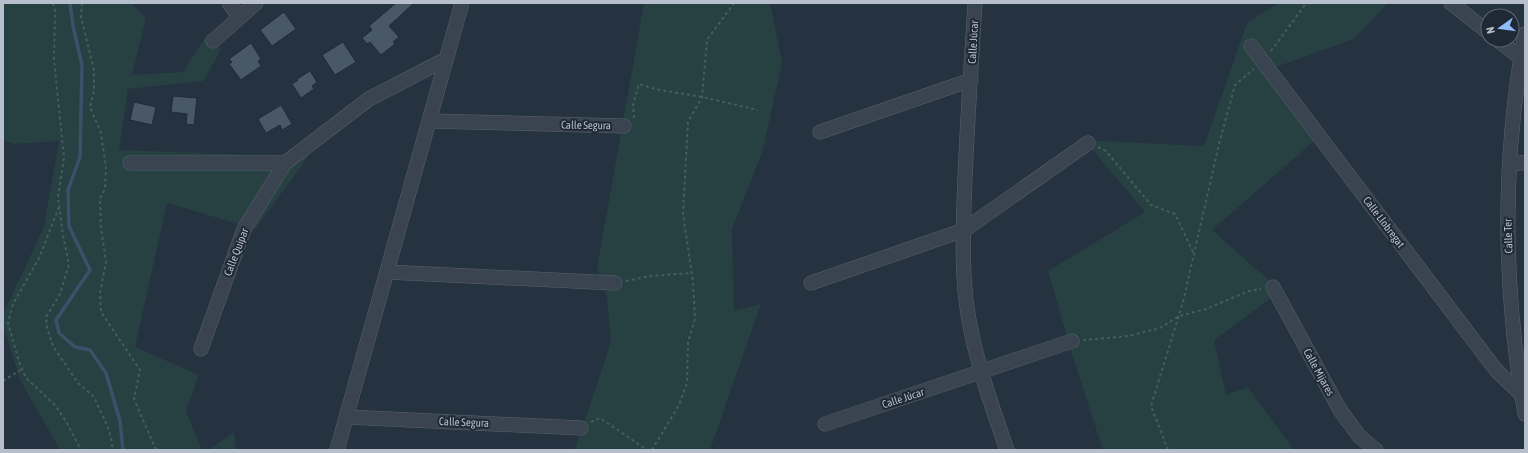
<svg xmlns="http://www.w3.org/2000/svg" width="1528" height="453" font-family="'Asap Condensed',sans-serif">
<style>
.green{fill:#274041}
.lines{fill:none;stroke-linecap:round;stroke-linejoin:round}
.stream{stroke:#3b5169;stroke-width:3.5}
.building{fill:#495866;stroke:#202b37}
.minor-casing{stroke:#57626e;stroke-width:15}
.path{stroke:#465c5e;stroke-width:2;stroke-dasharray:3 3;stroke-linecap:butt}
.minor{stroke:#3a4450;stroke-width:14}
.labels{text-anchor:middle;stroke-width:4;stroke-linejoin:round;paint-order:stroke}
.street-label{font-size:11px;fill:#b6bfcb;stroke:#1e2935}
</style>
<rect width="100%" height="100%" fill="#253240"/>
<path class="green" d="M 3,3 L 131,3 L 146,18 L 132,75 L 183,72 L 207,34 L 221,50 L 203,81 L 128,89 L 119,150 L 308,157 L 255,229 L 167,203 L 135,347 L 199,375 L 186,411 L 202,450 L 60,450 L 20,380 L 3,325 L 3,314 L 44,227 L 59,141 L 14,144 L 3,140 Z
M 644,3 L 770,3 L 782,63 L 763,150 L 732,229 L 734,311 L 761,304 L 710,450 L 575,450 L 611,342 L 607,297 L 597,268 Z
M 1278,3 L 1388,3 L 1354,39 L 1276,67 L 1321,135 L 1212,230 L 1281,291 L 1214,340 L 1226,395 L 1248,387 L 1294,450 L 1103,450 L 1073,358 L 1048,271 L 1145,212 L 1084,140 L 1204,146 L 1247,23 Z
M 234,432 L 236,450 L 209,450 Z"/>
<g class="lines">
<path class="stream" d="M 70,3 L 73,26 L 82,65 L 80,157 L 68,190 L 69,226 L 90,270 L 56,320 L 59,333 L 75,347 L 90,350 L 106,373 L 120,421 L 123,450"/>
</g>
<path class="building" d="M 396,3 L 414,3 L 389,26 L 399,37 L 393,42 L 395,44 L 381,55 L 370,42 L 367,44 L 362,38 L 372,30 L 369,26 Z
M 284,12 L 296,29 L 272,46 L 260,30 Z
M 343,42 L 356,62 L 335,75 L 322,55 Z
M 251,43 L 261,59 L 258,61 L 261,66 L 241,80 L 229,64 L 232,62 L 229,59 Z
M 310,71 L 317,82 L 312,86 L 314,89 L 301,98 L 292,84 L 298,80 L 297,79 Z
M 173,96 L 197,98 L 194,125 L 186,124 L 187,114 L 171,112 Z
M 134,102 L 156,107 L 152,125 L 130,120 Z
M 281,105 L 292,124 L 282,130 L 280,125 L 266,133 L 258,119 Z"/>
<g class="lines">
<defs>
<path id="minor" d="M 229,3 L 240,17
M 975,3 C 971,70 966,138 964,205 C 963,240 962,279 968,314 C 976,362 991,404 1007,450
M 1451,3 L 1488,32
M 1525,34 C 1502,159 1503,289 1525,414
M 1498,40 L 1521,58
M 213,41 L 256,3
M 1251,46 L 1496,370 L 1521,394
M 429,121 L 624,126
M 820,132 L 971,80
M 130,163 L 285,163
M 1510,165 L 1525,162
M 387,272 L 615,283
M 811,283 L 964,230 L 1088,143
M 1273,287 L 1340,410 L 1359,436 L 1376,450
M 201,349 L 244,229 L 285,163 L 369,99 L 446,59
M 347,417 L 581,428
M 825,424 L 1072,341
M 337,450 L 462,3"/>
</defs>
<use href="#minor" class="minor-casing"/>
<path class="path" d="M 53,3 L 55,11 L 54,60 L 64,158 L 58,197 L 63,236 L 69,264 L 60,294 L 46,317 L 47,328 L 53,346 L 59,355 L 78,383 L 94,397 L 109,430 L 113,450
M 82,3 L 81,17 L 94,70 L 94,91 L 90,107 L 101,133 L 106,168 L 105,189 L 100,198 L 101,227 L 106,262 L 100,293 L 101,312 L 140,370 L 134,399 L 156,450
M 1271,51 L 1304,6 L 1310,3
M 634,118 L 633,105 L 639,84 L 655,89 L 702,97 L 758,110
M 1098,147 L 1106,151 L 1151,205 L 1175,214 L 1194,254
M 59,207 L 39,258 L 13,304 L 8,323 L 19,362 L 26,378 L 55,405 L 67,423 L 81,450
M 626,281 L 650,276 L 691,273
M 1083,340 L 1129,336 L 1160,328 L 1179,316 L 1206,309 L 1249,291 L 1261,289
M 3,381 L 22,369
M 591,422 L 600,418 L 647,450
M 652,450 L 679,405 L 687,383 L 688,342 L 695,319 L 693,282 L 683,214 L 688,122 L 702,97 L 707,40 L 734,3
M 1168,450 L 1151,406 L 1183,302 L 1219,144 L 1235,85 L 1254,69"/>
<use href="#minor" class="minor"/>
</g>
<g class="labels">
<g class="street-label">
<text transform="translate(973 42) rotate(-87)" y="4">Calle Júcar</text>
<text transform="translate(586 125) rotate(1)" y="4">Calle Segura</text>
<text transform="translate(1384 222) rotate(53)" y="4">Calle Llobregat</text>
<text transform="translate(1508 236) rotate(-92)" y="4">Calle Ter</text>
<text transform="translate(236 252) rotate(-69)" y="4">Calle Quipar</text>
<text transform="translate(1319 372) rotate(61)" y="4">Calle Mijares</text>
<text transform="translate(903 398) rotate(-18)" y="4">Calle Júcar</text>
<text transform="translate(464 422) rotate(2)" y="4">Calle Segura</text>
</g>
</g>
<rect width="1528" height="453" fill="none" stroke="#b6bfcb" stroke-width="8"/>
<g transform="translate(1500 28) rotate(256)"><circle r="19" fill="#1e2935" stroke="#5b6571"/>
<path d="M0-3L7 15L0 10L-7 15Z" fill="#8ebcf8"/>
<text y="-6" font-size="11" font-weight="bold" text-anchor="middle" fill="#b6bfcb">N</text>
</g>
</svg>
